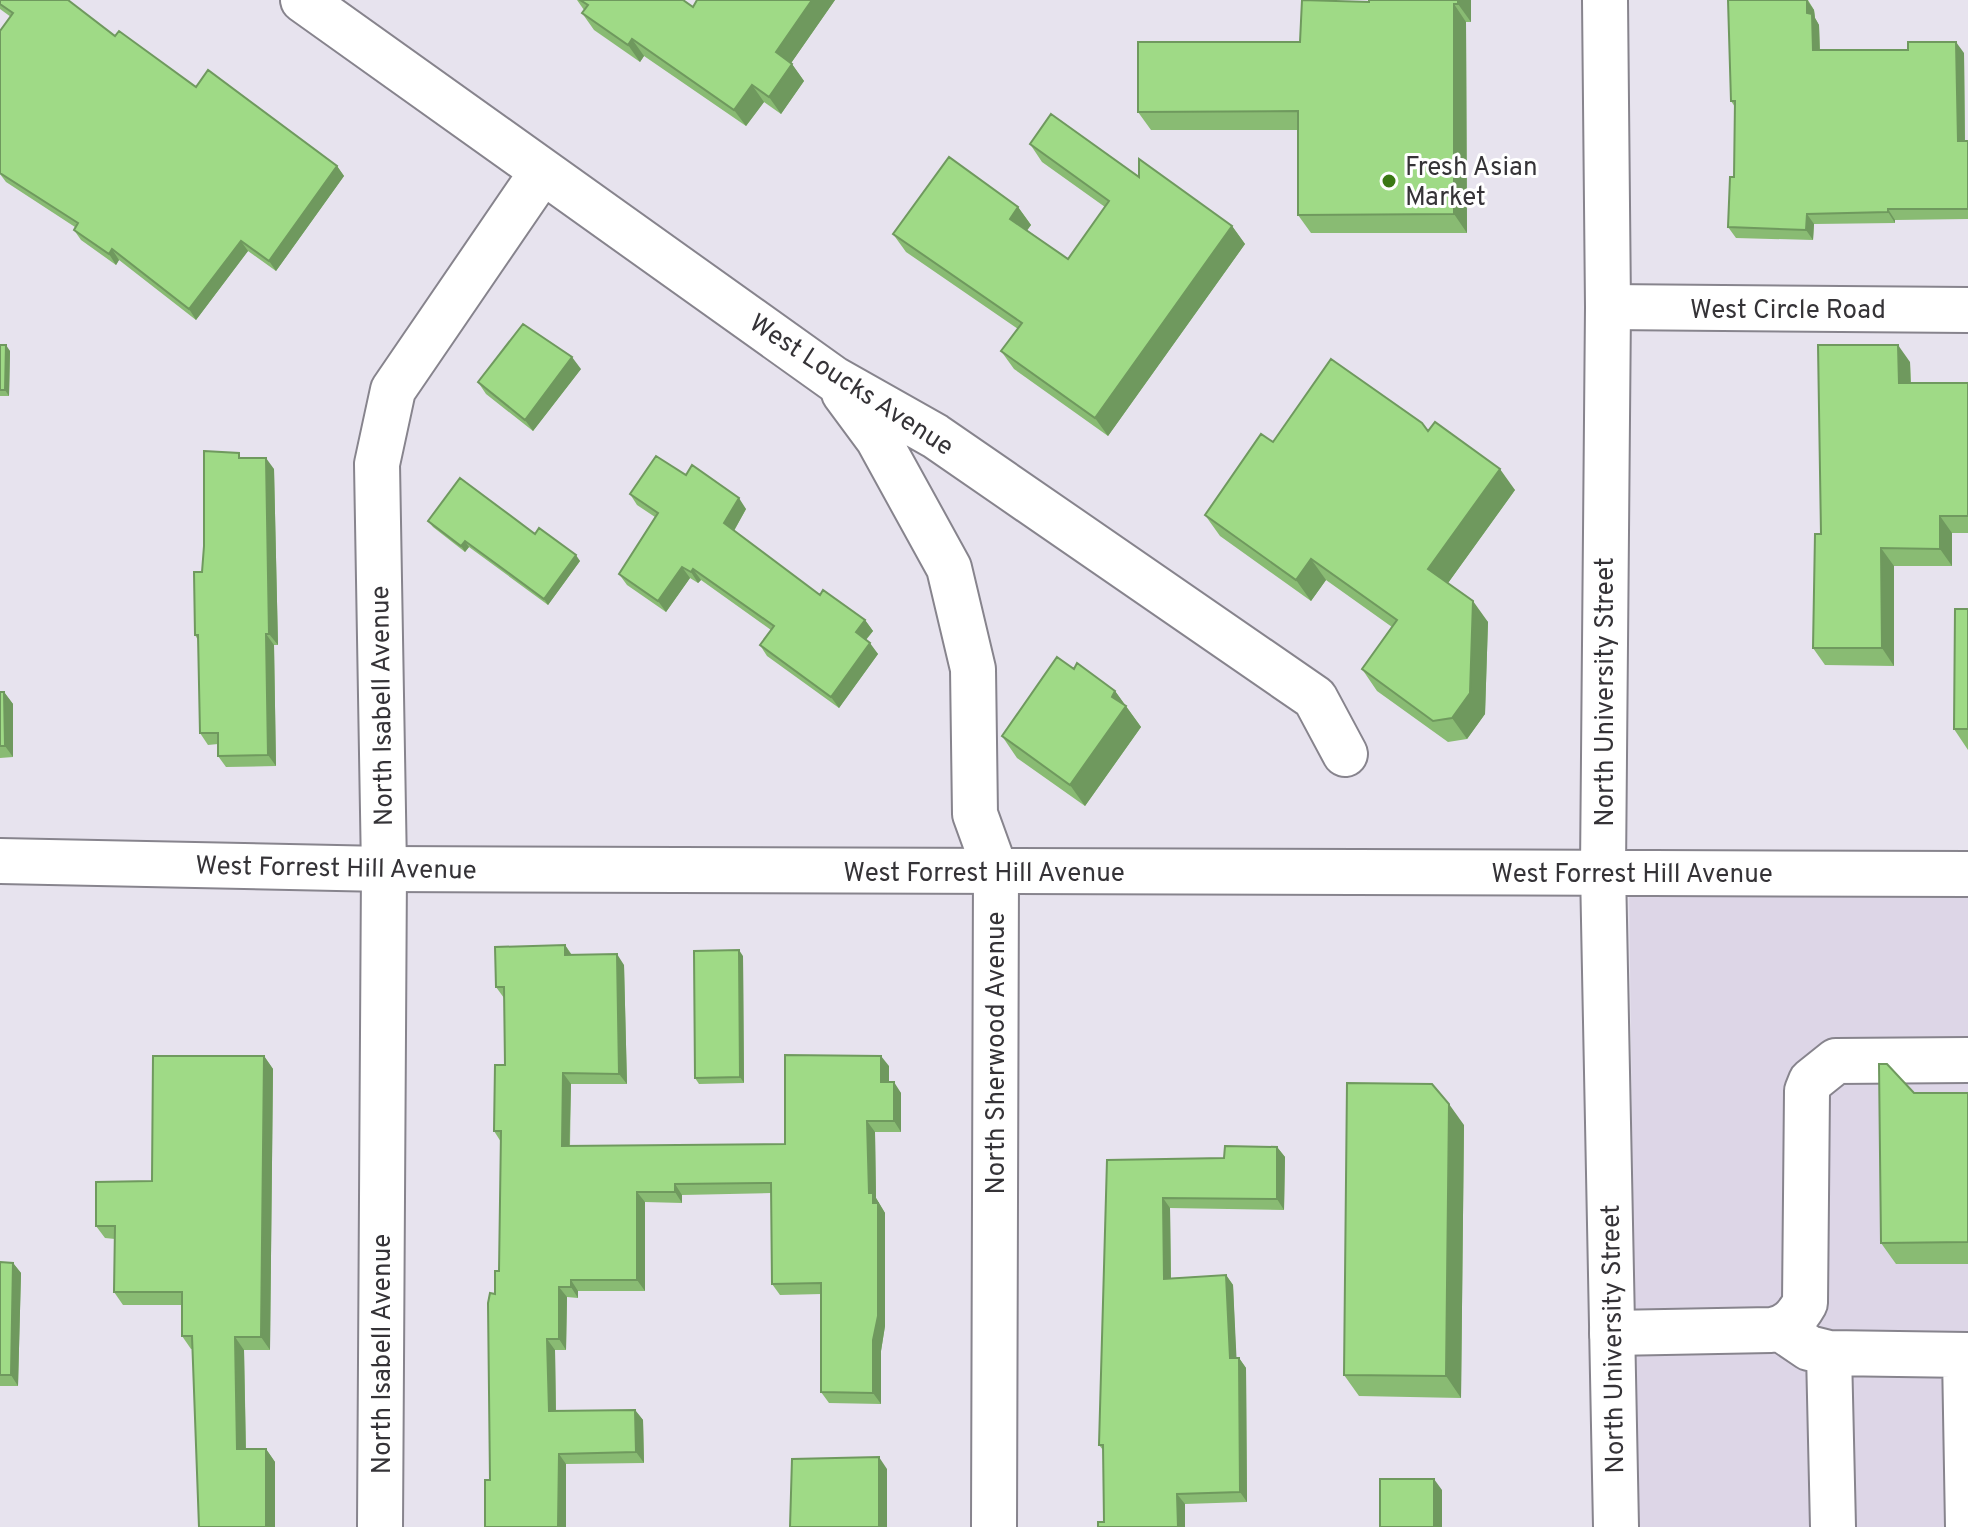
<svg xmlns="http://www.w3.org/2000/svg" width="1968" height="1527" font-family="Overpass,sans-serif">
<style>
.built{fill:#ddd6e7}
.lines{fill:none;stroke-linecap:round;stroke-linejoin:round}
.minor-casing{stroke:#87848d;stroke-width:48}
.major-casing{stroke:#87848d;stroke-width:48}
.minor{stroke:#fff;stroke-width:44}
.major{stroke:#fff;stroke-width:44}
.wall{fill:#89bb73}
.shaded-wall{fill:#6f995e}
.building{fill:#9fda86;stroke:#6f995e;stroke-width:2}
.poi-dot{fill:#3a7814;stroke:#fff;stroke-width:3}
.labels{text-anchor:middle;stroke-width:6;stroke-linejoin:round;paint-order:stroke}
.poi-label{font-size:26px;fill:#353337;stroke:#fff;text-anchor:start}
.street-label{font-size:26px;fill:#353337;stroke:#fff}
</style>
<rect width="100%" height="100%" fill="#e7e3ee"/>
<path class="built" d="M 1629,884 L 1968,884 L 1968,1527 L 1637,1527 Z"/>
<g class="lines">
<defs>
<path id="minor" d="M 303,0 L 834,379 L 935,436 L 1315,698 L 1345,754
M 1608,307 L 1968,310
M 844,393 L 878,439 L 949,568 L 973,669 L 975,814 L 996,872 L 994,1527
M 1781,1329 L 1809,1348 L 1829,1353 L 1968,1355
M 1612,1333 L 1771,1330 C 1788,1328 1797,1317 1805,1303 L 1807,1091 L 1811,1081 L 1836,1061 L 1968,1060
M 1829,1353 L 1833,1527
M 1965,1355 L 1968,1527
M 380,1527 L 384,869 L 377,464 L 393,390 L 542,172"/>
<path id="major" d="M 1605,0 L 1608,307 L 1603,870 L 1616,1527
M 0,861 L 384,869 L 1968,874"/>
</defs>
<use href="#minor" class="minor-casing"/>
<use href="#major" class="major-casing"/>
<use href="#minor" class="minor"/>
<use href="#major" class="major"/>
</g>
<path class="wall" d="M 0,0 L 115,36 L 196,87 L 337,166 L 344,176 L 276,271 L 248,251 L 196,320 L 119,260 L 116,265 L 81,240 L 74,230 L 75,227 L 6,182 L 0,174 L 0,31 L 11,17 L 0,9 Z
M 577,0 L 683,0 L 693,7 L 697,0 L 835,0 L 791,63 L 804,81 L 781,114 L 764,102 L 746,126 L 644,56 L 640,62 L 594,30 L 582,13 L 584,10 Z
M 1369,0 L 1471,0 L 1471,22 L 1466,22 L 1467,233 L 1311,233 L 1298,215 L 1298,130 L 1151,130 L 1138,112 L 1300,42 L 1369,2 Z
M 1728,0 L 1808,0 L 1814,10 L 1815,18 L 1819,25 L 1820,50 L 1964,53 L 1965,141 L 1968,141 L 1968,219 L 1895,220 L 1895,223 L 1814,224 L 1813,240 L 1736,238 L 1728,227 L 1734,177 L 1735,107 L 1731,101 Z
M 1030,144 L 1139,177 L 1232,226 L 1245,244 L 1108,436 L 1014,369 L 1001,351 L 1018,329 L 906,252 L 893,234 L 1018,207 L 1031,225 L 1027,230 L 1068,259 L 1105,207 L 1042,162 Z
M 0,345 L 10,351 L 9,396 L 0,396 Z
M 1910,362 L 1911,383 L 1968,383 L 1968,533 L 1952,533 L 1952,566 L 1894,566 L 1894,666 L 1825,665 L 1813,648 L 1821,534 Z
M 581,369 L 533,431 L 486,394 L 478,382 Z
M 1428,431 L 1515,490 L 1448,583 L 1488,622 L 1485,714 L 1467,739 L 1448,742 L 1377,691 L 1362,669 L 1392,627 L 1326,580 L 1311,601 L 1220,536 L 1205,515 L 1273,442 Z
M 243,458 L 274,469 L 278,645 L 274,645 L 276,766 L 226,767 L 218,756 L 218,744 L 208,745 L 200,733 L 198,640 L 195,635 L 202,572 Z
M 686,475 L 746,509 L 734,531 L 820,595 L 865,620 L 873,631 L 866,640 L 878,654 L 839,708 L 767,656 L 760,645 L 771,630 L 701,580 L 698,583 L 690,578 L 666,612 L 627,585 L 619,574 L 655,517 L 637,505 L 630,494 Z
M 428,521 L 535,534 L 580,561 L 548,605 L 469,547 L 465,552 L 433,527 Z
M 1968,609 L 1968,750 L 1954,729 Z
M 1074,669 L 1115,691 L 1141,727 L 1085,806 L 1017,758 L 1002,736 Z
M 0,692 L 4,692 L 13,704 L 13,757 L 0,758 Z
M 565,945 L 572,955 L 624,965 L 627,1084 L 571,1084 L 570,1146 L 785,1144 L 889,1066 L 889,1082 L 901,1093 L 901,1132 L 875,1132 L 876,1198 L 885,1213 L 885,1326 L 881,1351 L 881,1404 L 829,1403 L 821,1392 L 821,1294 L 780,1295 L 772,1284 L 771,1193 L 682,1195 L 682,1203 L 645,1202 L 645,1291 L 578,1291 L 578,1298 L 567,1297 L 566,1350 L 555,1350 L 556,1411 L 635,1410 L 643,1420 L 644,1463 L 566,1464 L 566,1527 L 485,1527 L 490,1480 L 495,1294 L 499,1271 L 501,1142 L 494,1131 L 505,1065 L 504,998 L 496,987 Z
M 743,956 L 744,1083 L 699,1084 L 695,1078 Z
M 264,1056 L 273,1069 L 270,1350 L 244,1350 L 246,1449 L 266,1449 L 275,1462 L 275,1527 L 192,1349 L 191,1349 L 182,1336 L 182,1305 L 123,1305 L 114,1292 L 115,1239 L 105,1238 L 96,1226 L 152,1181 Z
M 1914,1093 L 1968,1093 L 1968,1264 L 1896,1264 L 1881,1243 Z
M 1464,1125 L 1461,1398 L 1359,1396 L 1344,1375 Z
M 1277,1147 L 1285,1157 L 1284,1210 L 1170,1208 L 1171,1278 L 1226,1275 L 1233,1285 L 1236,1358 L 1239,1358 L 1246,1368 L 1247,1502 L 1185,1504 L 1185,1527 L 1098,1527 L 1104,1522 L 1103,1450 L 1099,1445 L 1107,1160 L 1224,1158 Z
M 0,1262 L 13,1263 L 21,1273 L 18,1386 L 0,1386 Z"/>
<path class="shaded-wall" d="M 812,0 L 835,0 L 787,69 L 776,52 Z
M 1458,0 L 1471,0 L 1471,22 L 1458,4 Z
M 1807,0 L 1814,10 L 1815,18 L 1819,25 L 1820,60 L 1813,50 L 1807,13 Z
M 1454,4 L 1466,22 L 1467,233 L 1454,214 Z
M 632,39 L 644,56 L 640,62 L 628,45 Z
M 1956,42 L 1964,53 L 1965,152 L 1958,141 Z
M 792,64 L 804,81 L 781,114 L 769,97 Z
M 752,85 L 764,102 L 746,126 L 734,110 Z
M 337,166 L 344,176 L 276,271 L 269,261 Z
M 1018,207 L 1031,225 L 1023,236 L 1010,219 Z
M 1888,209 L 1895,220 L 1895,223 L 1888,212 Z
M 1807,214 L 1814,224 L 1813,240 L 1806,230 Z
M 1232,226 L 1245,244 L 1108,436 L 1095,418 Z
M 241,241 L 248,251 L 196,320 L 189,309 Z
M 112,249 L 119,260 L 116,265 L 109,254 Z
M 6,345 L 10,351 L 9,396 L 5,390 Z
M 1898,345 L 1910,362 L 1911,401 L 1899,383 Z
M 572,357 L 581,369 L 533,431 L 525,420 Z
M 266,458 L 274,469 L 278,645 L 269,634 Z
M 1500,469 L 1515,490 L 1443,590 L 1428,569 Z
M 739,498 L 746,509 L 732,534 L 724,523 Z
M 1940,516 L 1952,533 L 1952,566 L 1940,549 Z
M 465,541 L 469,547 L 465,552 L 461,546 Z
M 1881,548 L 1894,566 L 1894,666 L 1882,648 Z
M 576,555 L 580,561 L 548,605 L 544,599 Z
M 1311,559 L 1326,580 L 1311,601 L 1296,580 Z
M 682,567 L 690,578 L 666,612 L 658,601 Z
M 693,569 L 701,580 L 698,583 L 691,572 Z
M 1473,601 L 1488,622 L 1485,714 L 1467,739 L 1452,718 Z
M 865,620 L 873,631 L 863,643 L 856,632 Z
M 266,634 L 274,645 L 276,766 L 268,755 Z
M 870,643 L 878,654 L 839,708 L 831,697 Z
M 1115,691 L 1141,727 L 1085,806 L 1070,785 Z
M 4,692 L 13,704 L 13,757 L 5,746 Z
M 565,945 L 572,956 L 565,955 Z
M 739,950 L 743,956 L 744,1083 L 740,1077 Z
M 617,954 L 624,965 L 627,1084 L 619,1074 Z
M 264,1056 L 273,1069 L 270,1350 L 261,1337 Z
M 881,1056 L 889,1066 L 889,1093 L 881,1082 Z
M 563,1073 L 571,1084 L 569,1157 L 562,1146 Z
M 894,1082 L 901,1093 L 901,1132 L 894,1121 Z
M 1449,1104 L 1464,1125 L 1461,1398 L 1446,1376 Z
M 867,1121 L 875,1132 L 876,1198 L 885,1213 L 885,1326 L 881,1351 L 881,1404 L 873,1393 L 873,1203 L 869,1193 Z
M 1277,1147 L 1285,1157 L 1284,1210 L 1277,1199 Z
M 675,1184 L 682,1195 L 682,1203 L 675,1192 Z
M 637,1192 L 645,1202 L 645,1291 L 637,1280 Z
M 1163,1198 L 1170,1208 L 1171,1289 L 1164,1279 Z
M 13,1263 L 21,1273 L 18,1386 L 11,1375 Z
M 1226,1275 L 1233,1285 L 1237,1368 L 1230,1358 Z
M 571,1280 L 578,1291 L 578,1298 L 571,1287 Z
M 559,1287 L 567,1297 L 566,1350 L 559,1339 Z
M 235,1337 L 244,1350 L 246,1462 L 237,1449 Z
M 547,1339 L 555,1350 L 556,1422 L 549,1411 Z
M 1239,1358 L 1246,1368 L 1247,1502 L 1240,1492 Z
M 635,1410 L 643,1420 L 644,1463 L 636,1452 Z
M 266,1449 L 275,1462 L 275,1527 L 266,1527 Z
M 559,1454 L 566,1464 L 566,1527 L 558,1527 Z
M 879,1457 L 887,1469 L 887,1527 L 879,1527 Z
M 1434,1479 L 1442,1490 L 1442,1527 L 1434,1527 Z
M 1177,1494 L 1185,1504 L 1185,1527 L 1178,1527 Z"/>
<path class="building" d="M 0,0 L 68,0 L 115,36 L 119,31 L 196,87 L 208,70 L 337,166 L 269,261 L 241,241 L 189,309 L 112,249 L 109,254 L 74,230 L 78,223 L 0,173 L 0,31 L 13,13 L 0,4 Z
M 580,0 L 683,0 L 693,7 L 697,0 L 812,0 L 776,52 L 792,64 L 769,97 L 752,85 L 734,110 L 632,39 L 628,45 L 582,13 L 588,5 Z
M 1302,0 L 1369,2 L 1369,0 L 1458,0 L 1458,4 L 1454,4 L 1454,214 L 1298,215 L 1298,111 L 1138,112 L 1138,42 L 1300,42 Z
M 1728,0 L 1807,0 L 1807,13 L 1812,14 L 1813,50 L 1908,50 L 1908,42 L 1956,42 L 1958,141 L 1968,141 L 1968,209 L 1888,209 L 1888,212 L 1807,214 L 1806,230 L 1728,227 L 1730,177 L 1734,177 L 1735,101 L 1731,101 Z
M 1051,114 L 1139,177 L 1139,159 L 1232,226 L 1095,418 L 1001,351 L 1022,323 L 893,234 L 949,157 L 1018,207 L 1010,219 L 1068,259 L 1109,201 L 1030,144 Z
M 523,324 L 572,357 L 525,420 L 478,382 Z
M 0,345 L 6,345 L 5,390 L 0,390 Z
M 1818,345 L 1898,345 L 1899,383 L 1968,383 L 1968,516 L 1940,516 L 1940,549 L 1881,548 L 1882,648 L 1813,648 L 1815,534 L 1821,534 Z
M 1331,359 L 1422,423 L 1428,431 L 1435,422 L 1500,469 L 1428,569 L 1473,601 L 1470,693 L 1452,718 L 1433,721 L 1362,669 L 1397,620 L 1311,559 L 1296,580 L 1205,515 L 1261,434 L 1273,442 Z
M 204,451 L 239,453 L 239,458 L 266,458 L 269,634 L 266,634 L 268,755 L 218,756 L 218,733 L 200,733 L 198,635 L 195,635 L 194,572 L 202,572 L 204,546 Z
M 656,456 L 686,475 L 692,465 L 739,498 L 724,523 L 820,595 L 823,590 L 865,620 L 856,632 L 870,643 L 831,697 L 760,645 L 774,626 L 693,569 L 691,572 L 682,567 L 658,601 L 619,574 L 658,513 L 630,494 Z
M 460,478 L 535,534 L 539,528 L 576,555 L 544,599 L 465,541 L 461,546 L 428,521 Z
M 1955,609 L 1968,609 L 1968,729 L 1954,729 Z
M 1057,657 L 1074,669 L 1077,663 L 1115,691 L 1112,697 L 1126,706 L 1070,785 L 1002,736 Z
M 0,692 L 4,692 L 5,746 L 0,746 Z
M 565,945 L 565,955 L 617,954 L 619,1074 L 563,1073 L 562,1146 L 785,1144 L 785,1055 L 881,1056 L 881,1082 L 894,1082 L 894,1121 L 867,1121 L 869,1193 L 873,1193 L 873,1203 L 878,1203 L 878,1316 L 873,1340 L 873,1393 L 821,1392 L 821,1283 L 772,1284 L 771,1183 L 675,1184 L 675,1192 L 637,1192 L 637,1280 L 571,1280 L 571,1287 L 559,1287 L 559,1339 L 547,1339 L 549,1411 L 635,1410 L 636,1452 L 559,1454 L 558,1527 L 485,1527 L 485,1480 L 490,1480 L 488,1303 L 490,1293 L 495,1294 L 495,1271 L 499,1271 L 501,1131 L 494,1131 L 495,1065 L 505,1065 L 504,987 L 496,987 L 495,947 Z
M 739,950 L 740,1077 L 695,1078 L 694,951 Z
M 153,1056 L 264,1056 L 261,1337 L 235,1337 L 237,1449 L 266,1449 L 266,1527 L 199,1527 L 192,1336 L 182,1336 L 182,1292 L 114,1292 L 115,1226 L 96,1226 L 96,1182 L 152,1181 Z
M 1879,1064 L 1887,1064 L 1914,1093 L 1968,1093 L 1968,1242 L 1881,1243 Z
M 1347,1083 L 1432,1084 L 1449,1104 L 1446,1376 L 1344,1375 Z
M 1225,1146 L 1277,1147 L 1277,1199 L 1163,1198 L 1164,1279 L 1226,1275 L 1230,1358 L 1239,1358 L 1240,1492 L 1177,1494 L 1178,1527 L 1098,1527 L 1098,1522 L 1104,1522 L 1103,1445 L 1099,1445 L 1107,1160 L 1224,1158 Z
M 0,1262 L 13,1263 L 11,1375 L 0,1375 Z
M 879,1457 L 879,1527 L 790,1527 L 792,1459 Z
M 1380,1479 L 1434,1479 L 1434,1527 L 1380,1527 Z"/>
<circle class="poi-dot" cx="1389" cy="181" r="8"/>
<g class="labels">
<g class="poi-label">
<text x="1405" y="175">Fresh Asian<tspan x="1405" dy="30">Market</tspan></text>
</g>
<g class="street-label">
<text x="1788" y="318">West Circle Road</text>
<text transform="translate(852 384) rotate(33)" y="9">West Loucks Avenue</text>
<text transform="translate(1604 692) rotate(-90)" y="9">North University Street</text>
<text transform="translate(381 706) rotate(-91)" y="9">North Isabell Avenue</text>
<text transform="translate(336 867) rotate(1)" y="9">West Forrest Hill Avenue</text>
<text x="984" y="881">West Forrest Hill Avenue</text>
<text x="1632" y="882">West Forrest Hill Avenue</text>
<text transform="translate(995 1053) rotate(-90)" y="9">North Sherwood Avenue</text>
<text transform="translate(1612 1339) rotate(-91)" y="9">North University Street</text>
<text transform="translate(381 1354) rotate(-90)" y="9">North Isabell Avenue</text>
</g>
</g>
</svg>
